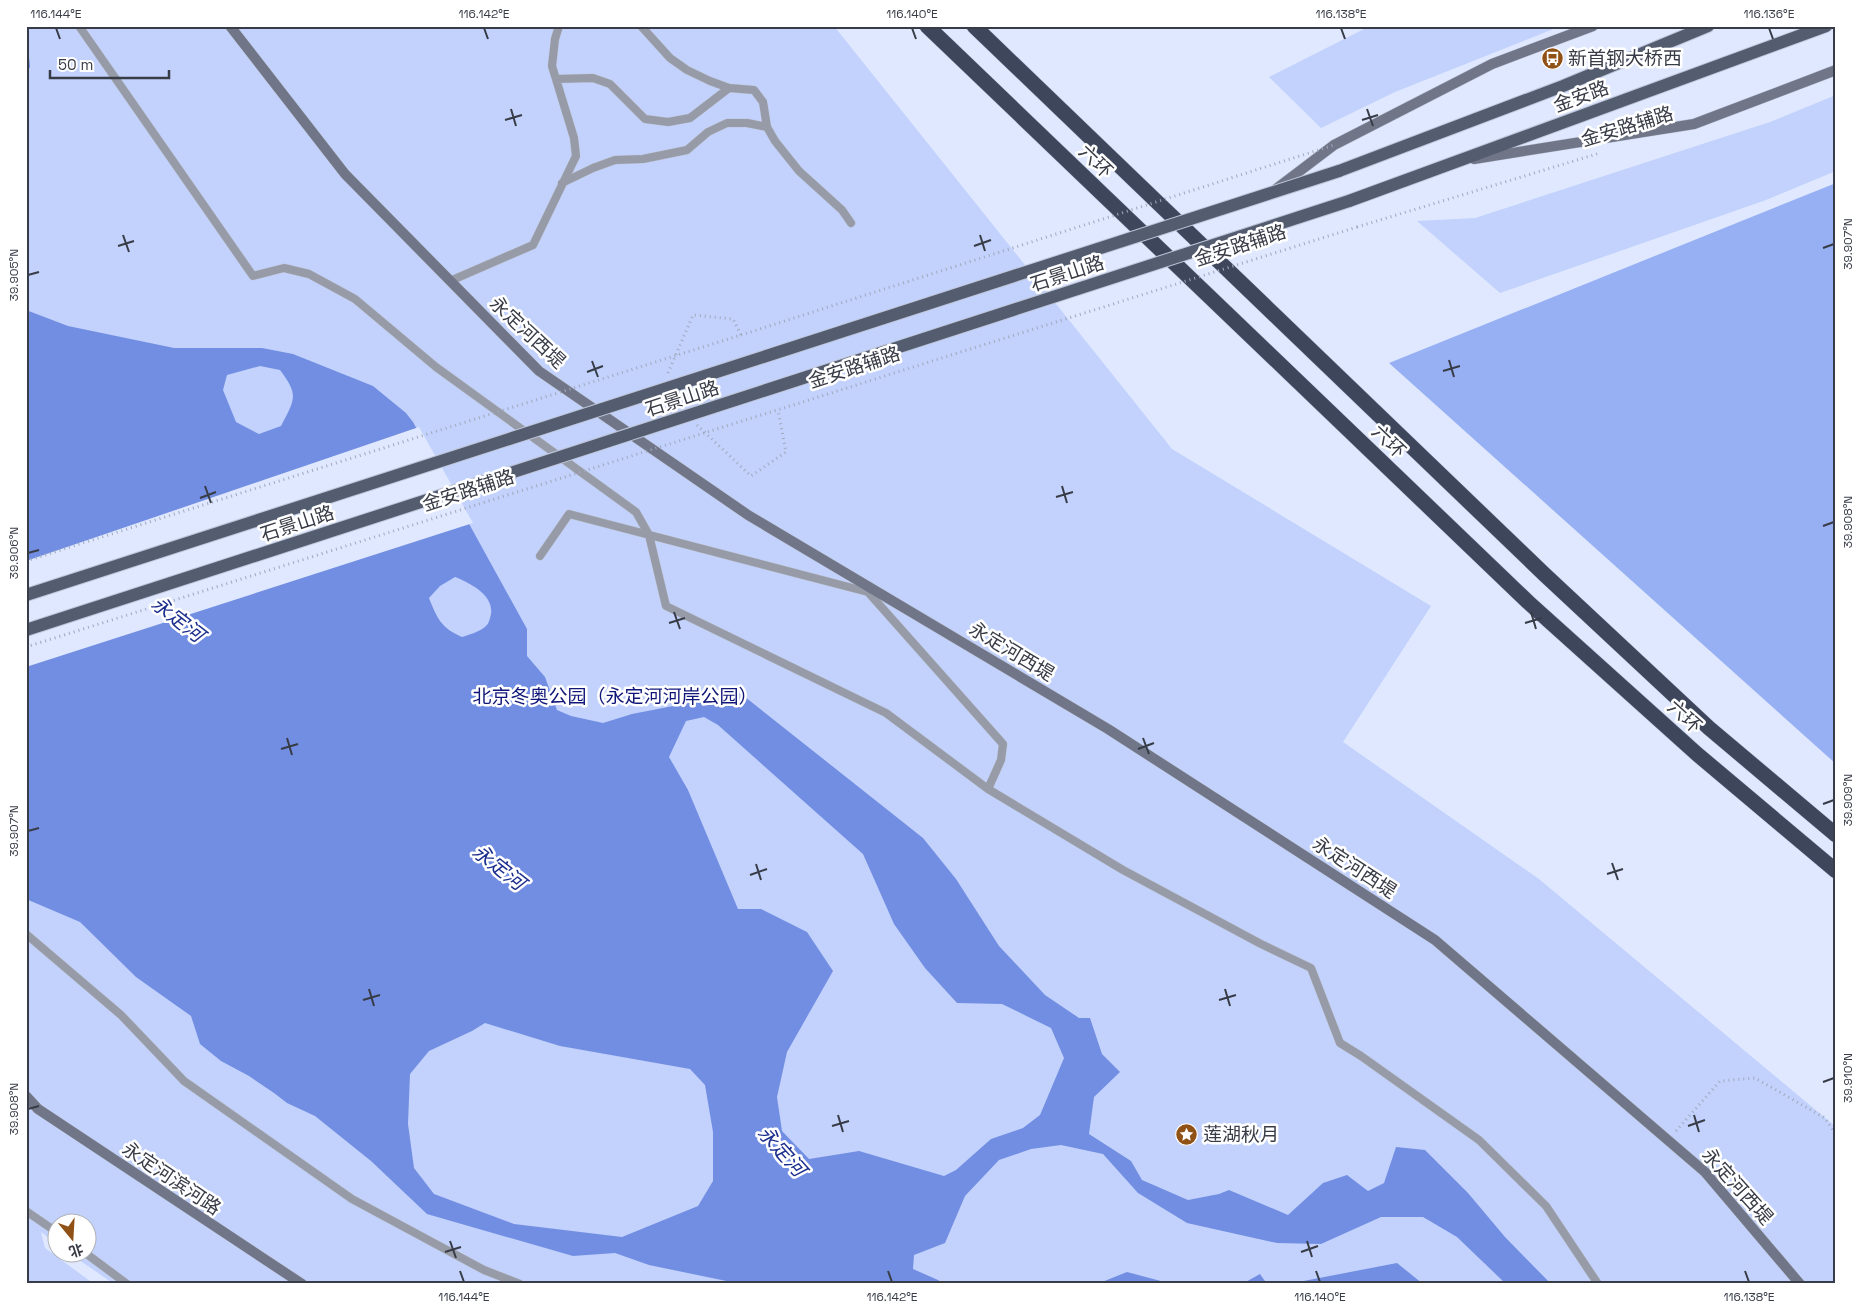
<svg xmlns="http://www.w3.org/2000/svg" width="1862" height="1310" font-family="'Space Grotesk','Noto Sans SC',sans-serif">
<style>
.green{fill:#c2d2fd}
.forest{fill:#97b0f4}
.water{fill:#728ee2;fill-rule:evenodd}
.pier{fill:#dfe8ff}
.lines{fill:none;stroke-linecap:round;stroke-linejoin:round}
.lane-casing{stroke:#bec6da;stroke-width:9}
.secondary-casing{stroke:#bec6da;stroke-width:11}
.primary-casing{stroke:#bec6da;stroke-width:14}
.highway-casing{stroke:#bec6da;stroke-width:16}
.path{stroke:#a1a8bb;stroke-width:3;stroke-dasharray:1 4;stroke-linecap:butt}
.lane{stroke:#979ba7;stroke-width:8}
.secondary{stroke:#707687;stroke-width:10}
.primary{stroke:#545c70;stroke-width:12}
.highway{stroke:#3e465c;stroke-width:15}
.primary-bridge-casing{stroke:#bec6da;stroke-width:14;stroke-linecap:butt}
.path-bridge{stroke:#a1a8bb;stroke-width:3;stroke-dasharray:1 4;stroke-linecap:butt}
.primary-bridge{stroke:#545c70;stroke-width:12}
.ticks{fill:none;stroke:#383c47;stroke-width:2}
.labels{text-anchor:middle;stroke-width:5;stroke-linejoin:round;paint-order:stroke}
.poi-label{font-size:19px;fill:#383c47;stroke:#fff;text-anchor:start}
.street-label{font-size:19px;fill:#383c47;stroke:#fff}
.park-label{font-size:19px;fill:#101778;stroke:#fff}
.water-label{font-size:20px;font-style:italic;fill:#1c2e8d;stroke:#fff}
.neatline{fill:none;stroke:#383c47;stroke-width:2}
.ticks-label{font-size:12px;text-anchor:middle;fill:#383c47}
</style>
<rect width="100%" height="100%" fill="#dfe8ff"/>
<path class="green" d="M 26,26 L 834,26 L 1172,449 L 1431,606 L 1343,742 L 1539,879 L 1836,1127 L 1836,1284 L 114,1284 L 69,1253 L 88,1252 L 88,1222 L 58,1222 L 57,1244 L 41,1232 L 45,1248 L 94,1284 L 26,1284 Z
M 1370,26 L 1561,26 L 1395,92 L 1321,128 L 1269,77 Z
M 1836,95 L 1836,171 L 1766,200 L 1500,293 L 1417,221 L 1475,218 L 1770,122 Z"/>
<path class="forest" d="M 1836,183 L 1836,764 L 1389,363 Z"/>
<path class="water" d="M 26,26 L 30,67 L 26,74 Z
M 26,310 L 68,326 L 174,348 L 262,348 L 293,354 L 373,386 L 406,413 L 413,422 L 527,629 L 527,656 L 545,677 L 557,710 L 571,716 L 603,723 L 632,714 L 740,693 L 923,838 L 956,879 L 999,946 L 1045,995 L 1079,1018 L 1090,1018 L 1102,1054 L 1120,1072 L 1094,1097 L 1089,1134 L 1131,1161 L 1142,1180 L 1188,1200 L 1219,1194 L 1229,1190 L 1288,1215 L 1323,1183 L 1347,1175 L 1368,1191 L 1384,1183 L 1396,1147 L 1425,1150 L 1468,1193 L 1505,1237 L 1551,1284 L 1506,1284 L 1457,1237 L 1423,1217 L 1381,1217 L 1321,1244 L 1277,1243 L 1187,1223 L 1138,1193 L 1103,1154 L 1061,1145 L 1031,1149 L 999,1160 L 965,1196 L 945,1243 L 914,1255 L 913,1269 L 938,1280 L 943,1284 L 736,1283 L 649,1265 L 615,1253 L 573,1256 L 427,1214 L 371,1161 L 315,1116 L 287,1103 L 274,1093 L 249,1076 L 221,1061 L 200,1044 L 191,1016 L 136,977 L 80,922 L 26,899 ZM 260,366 L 280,370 C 299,395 295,399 281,426 L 259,434 L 236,422 L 223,390 L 227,375 ZM 455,577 C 470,583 494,595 491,614 C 490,618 489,623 487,625 C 480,632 471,634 462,637 C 441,628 437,618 429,598 L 440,586 ZM 704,717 L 718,725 L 863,854 L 894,924 L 925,968 L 957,1003 L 1002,1004 L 1051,1028 L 1064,1058 L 1040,1115 L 1023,1128 L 991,1139 L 956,1170 L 944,1176 L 859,1151 L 809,1159 L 782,1131 L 777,1097 L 787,1052 L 833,971 L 807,932 L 761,909 L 738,909 L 688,790 L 669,757 L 686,721 ZM 485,1023 L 560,1046 L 690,1069 L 705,1085 L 713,1132 L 713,1181 L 698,1206 L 622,1237 L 514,1224 L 434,1194 L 414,1168 L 408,1124 L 410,1074 L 429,1051 L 472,1031 Z
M 1397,1263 L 1423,1284 L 1288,1284 Z
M 1127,1272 L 1172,1284 L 1097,1284 Z
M 1260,1274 L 1267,1284 L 1242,1284 Z"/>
<path class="pier" d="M 419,427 L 473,523 L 26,667 L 26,561 Z"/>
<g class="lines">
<defs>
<path id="lane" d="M 79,26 L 253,276 L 284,268 L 309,274 L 355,299 L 436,367 L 636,512 L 649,535 L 666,606 L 886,713 L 988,789 L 1123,870 L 1261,944 L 1311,968 L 1340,1043 L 1361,1056 L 1479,1140 L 1546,1206 L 1598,1284
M 641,26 L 670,58 L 687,70 L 710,81 L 729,88 L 754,90 L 763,102 L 767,127 L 775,141 L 799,171 L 842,210 L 851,223
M 556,79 L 593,78 L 610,84 L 645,119 L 668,122 L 690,118 L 729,88
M 562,183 L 593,168 L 615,160 L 643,159 L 687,150 L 708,132 L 727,123 L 747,123 L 767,127
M 450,281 L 533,245 L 576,156 L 574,138 L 552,66 L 555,39 L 559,26
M 540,556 L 569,514 L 868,592
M 868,588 L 868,592 L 1003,744 L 1001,760 L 988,789
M 26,934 L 121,1015 L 184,1081 L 352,1199 L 484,1270 L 520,1284
M 26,1211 L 58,1233
M 84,1252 L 127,1284"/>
<path id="secondary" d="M 230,26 L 345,174 L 539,371 L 748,515 L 1108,729 L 1435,940 L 1705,1172 L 1800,1284
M 1474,159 L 1694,124 L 1836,70
M 1276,189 L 1334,145 L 1492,64 L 1593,26
M 26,1096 L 38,1109 L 302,1284"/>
<path id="primary" d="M 1339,171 L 1563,86 L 1708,26
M 1349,201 L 1826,26"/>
<path id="highway" d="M 927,26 L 1528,602 L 1697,754 L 1836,871
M 974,26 L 1544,574 L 1709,728 L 1836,835"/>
</defs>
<use href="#lane" class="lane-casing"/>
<use href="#secondary" class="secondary-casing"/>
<use href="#primary" class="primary-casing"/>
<use href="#highway" class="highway-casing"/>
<path class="path" d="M 1357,227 L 1600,153
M 668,373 L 693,315 L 733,319 L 741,335
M 697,425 L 751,476 L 786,452 L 778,410
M 1676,1131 L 1720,1081 L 1755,1078 L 1825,1118 L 1836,1135"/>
<use href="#lane" class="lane"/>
<use href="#secondary" class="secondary"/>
<use href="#primary" class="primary"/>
<use href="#highway" class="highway"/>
<defs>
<path id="primary-bridge" d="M 26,595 L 1339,171
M 26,630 L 1349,201"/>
</defs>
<use href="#primary-bridge" class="primary-bridge-casing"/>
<path class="path-bridge" d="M 26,561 L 741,335 L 1334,145
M 26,647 L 1357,227"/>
<use href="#primary-bridge" class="primary-bridge"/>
</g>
<path class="ticks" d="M 56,28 L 60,39M 484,28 L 488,39M 912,28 L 916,39M 1341,28 L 1345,39M 1769,28 L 1773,39M 511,109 L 516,126M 1367,109 L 1373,126M 505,120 L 522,115M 1362,120 L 1378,115M 123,235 L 129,252M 980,235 L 985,251M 118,246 L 134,241M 974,246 L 991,240M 1823,248 L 1834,244M 28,275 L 39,272M 1449,360 L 1454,377M 592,361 L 598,377M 1443,371 L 1460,366M 587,372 L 603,366M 205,486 L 211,503M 1062,486 L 1067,503M 1056,497 L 1073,492M 200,498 L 216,492M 1823,526 L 1834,522M 28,553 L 39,550M 674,612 L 680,629M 1531,612 L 1536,629M 669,623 L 685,618M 1525,623 L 1542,618M 287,738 L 292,755M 1143,738 L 1149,754M 281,749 L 298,744M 1138,749 L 1154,743M 1823,804 L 1834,800M 28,831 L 39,828M 1612,863 L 1618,880M 756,864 L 761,880M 1607,874 L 1623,869M 750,875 L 767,869M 369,989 L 374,1006M 1225,989 L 1230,1006M 363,1000 L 380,995M 1219,1000 L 1236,995M 1823,1082 L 1834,1078M 28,1109 L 39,1106M 838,1115 L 843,1132M 1694,1115 L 1699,1132M 832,1126 L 849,1121M 1688,1126 L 1705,1120M 450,1241 L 456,1258M 1307,1241 L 1312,1257M 445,1252 L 461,1247M 1301,1252 L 1318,1246M 460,1271 L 464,1282M 888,1271 L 892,1282M 1316,1271 L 1320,1282M 1745,1271 L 1749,1282"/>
<defs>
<symbol id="bus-disc" viewBox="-11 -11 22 22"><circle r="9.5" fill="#905116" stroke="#fff"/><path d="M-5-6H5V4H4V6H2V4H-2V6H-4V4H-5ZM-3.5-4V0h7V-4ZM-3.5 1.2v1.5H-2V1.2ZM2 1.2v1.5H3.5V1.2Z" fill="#fff"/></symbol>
<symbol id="sight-disc" viewBox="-11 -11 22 22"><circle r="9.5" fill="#905116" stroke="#fff"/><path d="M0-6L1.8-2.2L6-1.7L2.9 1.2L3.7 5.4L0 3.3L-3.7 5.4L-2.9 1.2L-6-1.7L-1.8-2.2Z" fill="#fff"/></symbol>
</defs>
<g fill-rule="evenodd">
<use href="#bus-disc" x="1540" y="46" width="25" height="25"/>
<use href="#sight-disc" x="1174" y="1122" width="25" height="25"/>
</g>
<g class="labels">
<g class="poi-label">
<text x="1568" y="65">新首钢大桥西</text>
<text x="1203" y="1141">莲湖秋月</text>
</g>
<g class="street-label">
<text transform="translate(1581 96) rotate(-20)" y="7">金安路</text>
<text transform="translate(1627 126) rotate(-17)" y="7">金安路辅路</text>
<text transform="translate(1096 161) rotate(44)" y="7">六环</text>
<text transform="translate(1240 245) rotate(-18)" y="7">金安路辅路</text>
<text transform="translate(1067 273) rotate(-18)" y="7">石景山路</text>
<text transform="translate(528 332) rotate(43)" y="7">永定河西堤</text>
<text transform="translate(854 367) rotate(-18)" y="7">金安路辅路</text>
<text transform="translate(682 398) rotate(-18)" y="7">石景山路</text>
<text transform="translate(1389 441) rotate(44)" y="7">六环</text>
<text transform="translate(468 490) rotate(-18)" y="7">金安路辅路</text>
<text transform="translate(297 523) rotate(-18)" y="7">石景山路</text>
<text transform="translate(1012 651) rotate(31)" y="7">永定河西堤</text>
<text transform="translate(1685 716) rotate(42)" y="7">六环</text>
<text transform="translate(1355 867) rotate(33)" y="7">永定河西堤</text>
<text transform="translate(172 1178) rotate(34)" y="7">永定河滨河路</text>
<text transform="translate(1738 1186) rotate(48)" y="7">永定河西堤</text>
</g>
<g class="park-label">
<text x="615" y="703">北京冬奥公园（永定河河岸公园）</text>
</g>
<g class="water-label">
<text transform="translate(178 619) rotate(38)" y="7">永定河</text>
<text transform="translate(499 867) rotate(38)" y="7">永定河</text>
<text transform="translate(782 1151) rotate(48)" y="7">永定河</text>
</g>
</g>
<rect width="1862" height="1310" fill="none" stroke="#ffffff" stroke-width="55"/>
<g transform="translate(72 1238) rotate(162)"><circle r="24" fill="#ffffff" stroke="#afb1b5"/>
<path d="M0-4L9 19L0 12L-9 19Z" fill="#905116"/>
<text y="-8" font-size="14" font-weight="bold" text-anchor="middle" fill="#383c47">北</text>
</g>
<path d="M50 70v8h119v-8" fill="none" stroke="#383c47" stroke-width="2.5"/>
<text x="58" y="70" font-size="15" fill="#383c47" stroke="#ffffff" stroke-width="4" paint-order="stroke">50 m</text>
<rect x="28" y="28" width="1806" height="1254" class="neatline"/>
<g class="ticks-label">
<text x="56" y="18">116.144°E</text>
<text x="484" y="18">116.142°E</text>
<text x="912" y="18">116.140°E</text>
<text x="1341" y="18">116.138°E</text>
<text x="1769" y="18">116.136°E</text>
<text transform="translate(1848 244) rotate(-90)" y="4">39.907°N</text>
<text transform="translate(14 275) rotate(-90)" y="4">39.905°N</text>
<text transform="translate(1848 522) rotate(-90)" y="4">39.908°N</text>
<text transform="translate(14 553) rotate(-90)" y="4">39.906°N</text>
<text transform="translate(1848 800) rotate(-90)" y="4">39.909°N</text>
<text transform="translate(14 831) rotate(-90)" y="4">39.907°N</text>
<text transform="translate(1848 1078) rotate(-90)" y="4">39.910°N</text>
<text transform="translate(14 1109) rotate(-90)" y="4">39.908°N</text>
<text x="464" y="1301">116.144°E</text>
<text x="892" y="1301">116.142°E</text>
<text x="1320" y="1301">116.140°E</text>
<text x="1749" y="1301">116.138°E</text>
</g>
</svg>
